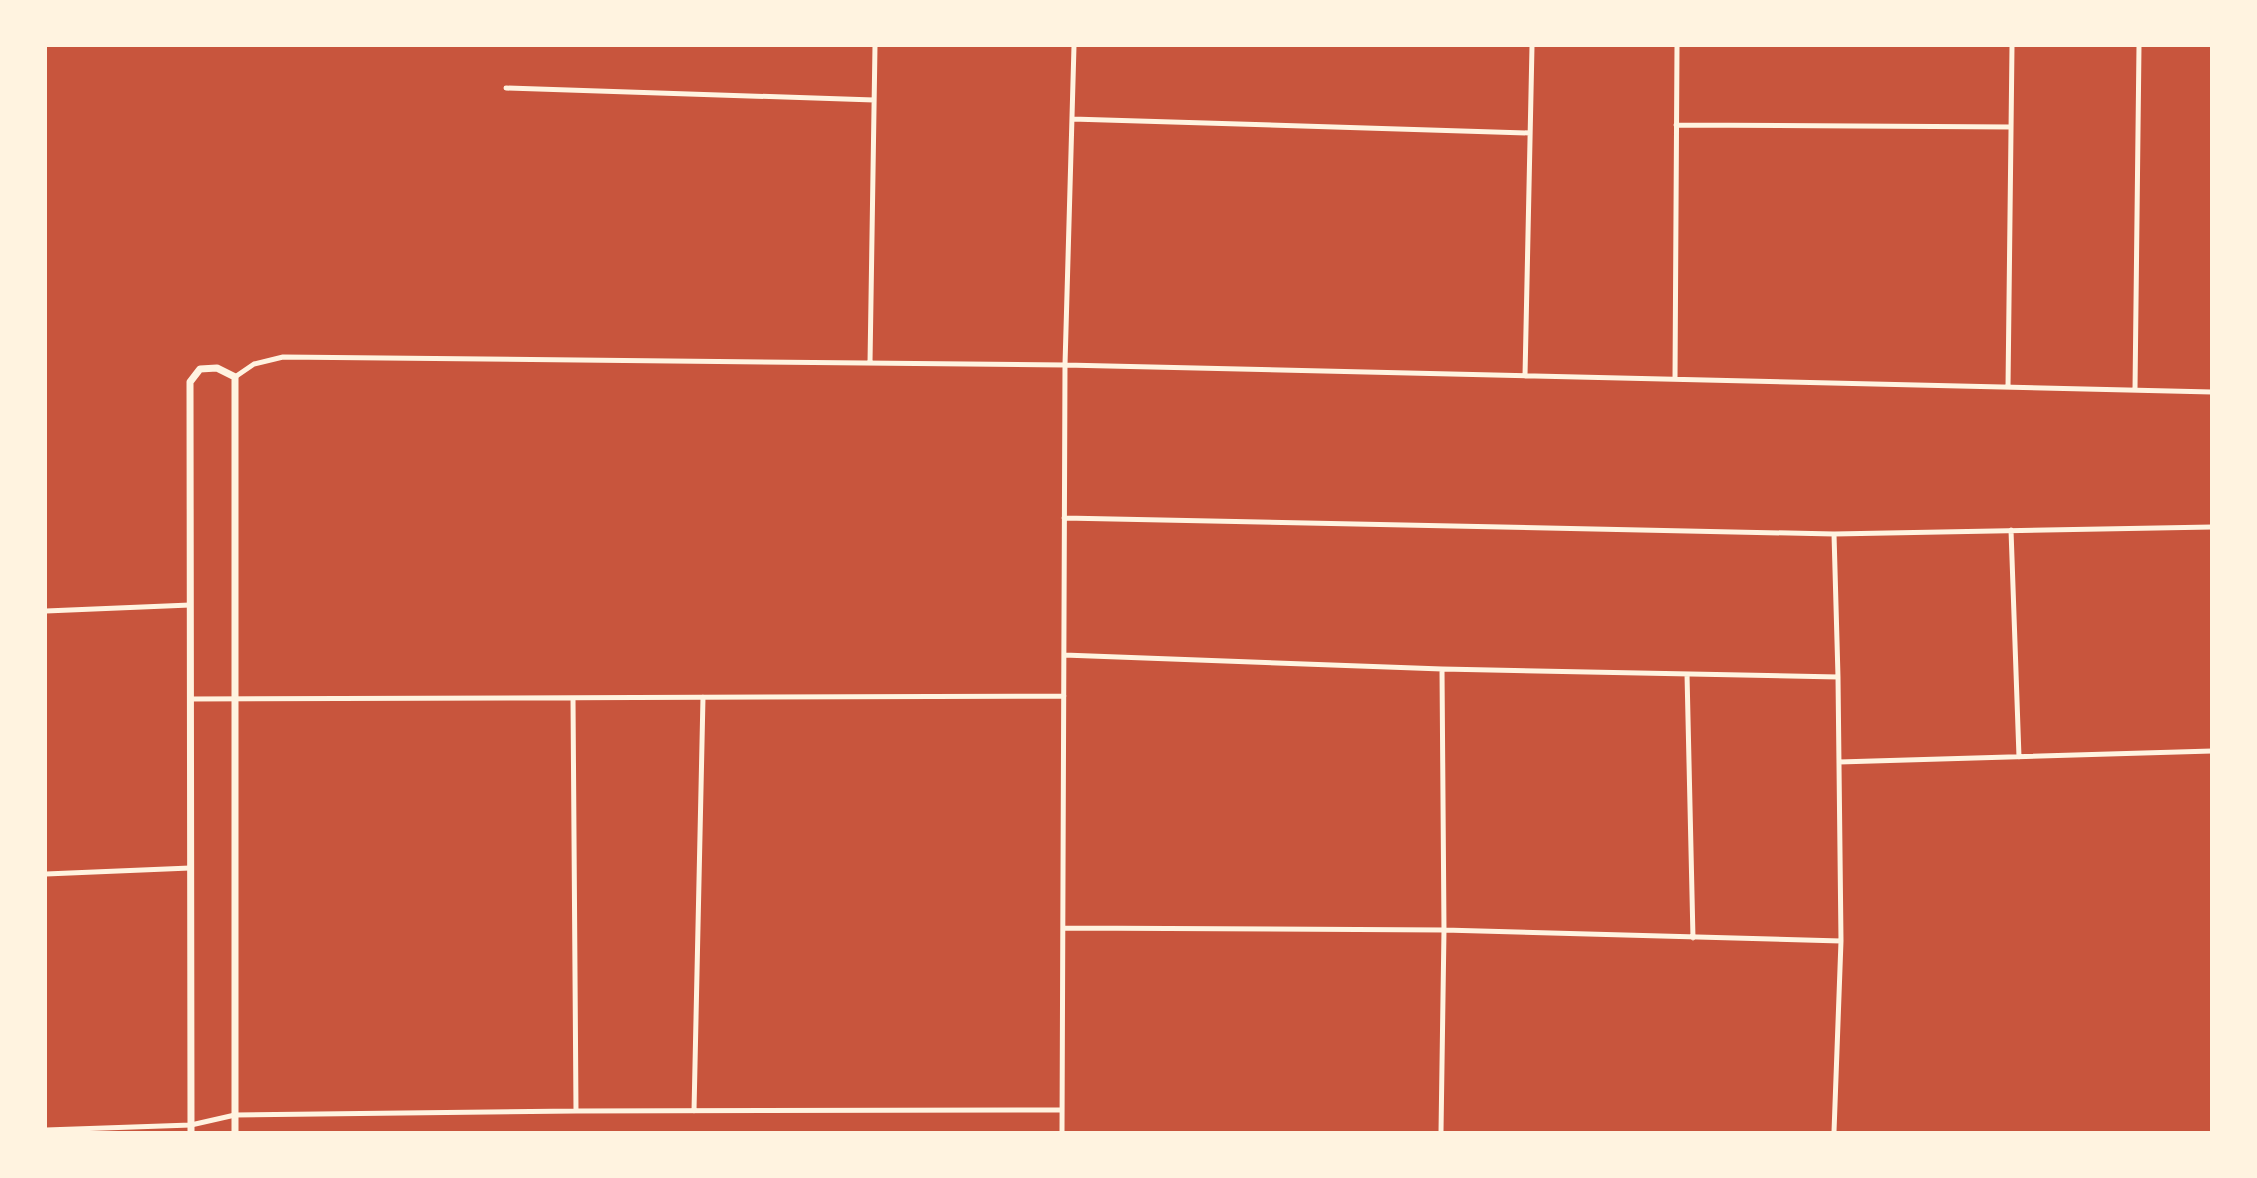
<svg xmlns="http://www.w3.org/2000/svg" width="2257" height="1178" font-family="Quicksand,sans-serif">
<style>
.lines{fill:none;stroke-linecap:round;stroke-linejoin:round}
.service{stroke:#fff3e0;stroke-width:5}
.minor{stroke:#fff3e0;stroke-width:7}
</style>
<rect width="100%" height="100%" fill="#c8553d"/>
<g class="lines">
<path class="service" d="M 506,88 L 874,100
M 1072,119 L 1530,133
M 1676,125 L 2011,127
M 870,363 L 875,46
M 1525,376 L 1532,46
M 235,377 L 254,364 L 283,357 L 1065,365 L 2212,392
M 1675,379 L 1677,46
M 2008,387 L 2012,46
M 2135,390 L 2139,46
M 1064,518 L 1834,534 L 2212,527
M 2011,530 L 2019,757
M 1834,534 L 1838,677 L 1841,941 L 1834,1132
M 46,611 L 190,605
M 1064,655 L 1442,669 L 1838,677
M 1687,674 L 1693,938
M 573,698 L 576,1111
M 190,699 L 1064,696
M 1839,762 L 2212,751
M 46,874 L 190,868
M 1064,928 L 1444,930 L 1841,941
M 694,1111 L 703,697
M 46,1130 L 191,1125 L 235,1115 L 576,1111 L 1062,1110
M 1062,1132 L 1065,365 L 1074,46
M 1441,1132 L 1444,930 L 1442,669"/>
<path class="minor" d="M 191,1132 L 190,382 L 200,369 L 217,368 L 235,377 L 235,1132"/>
</g>
<rect width="2257" height="1178" fill="none" stroke="#fff3e0" stroke-width="94"/>
</svg>
